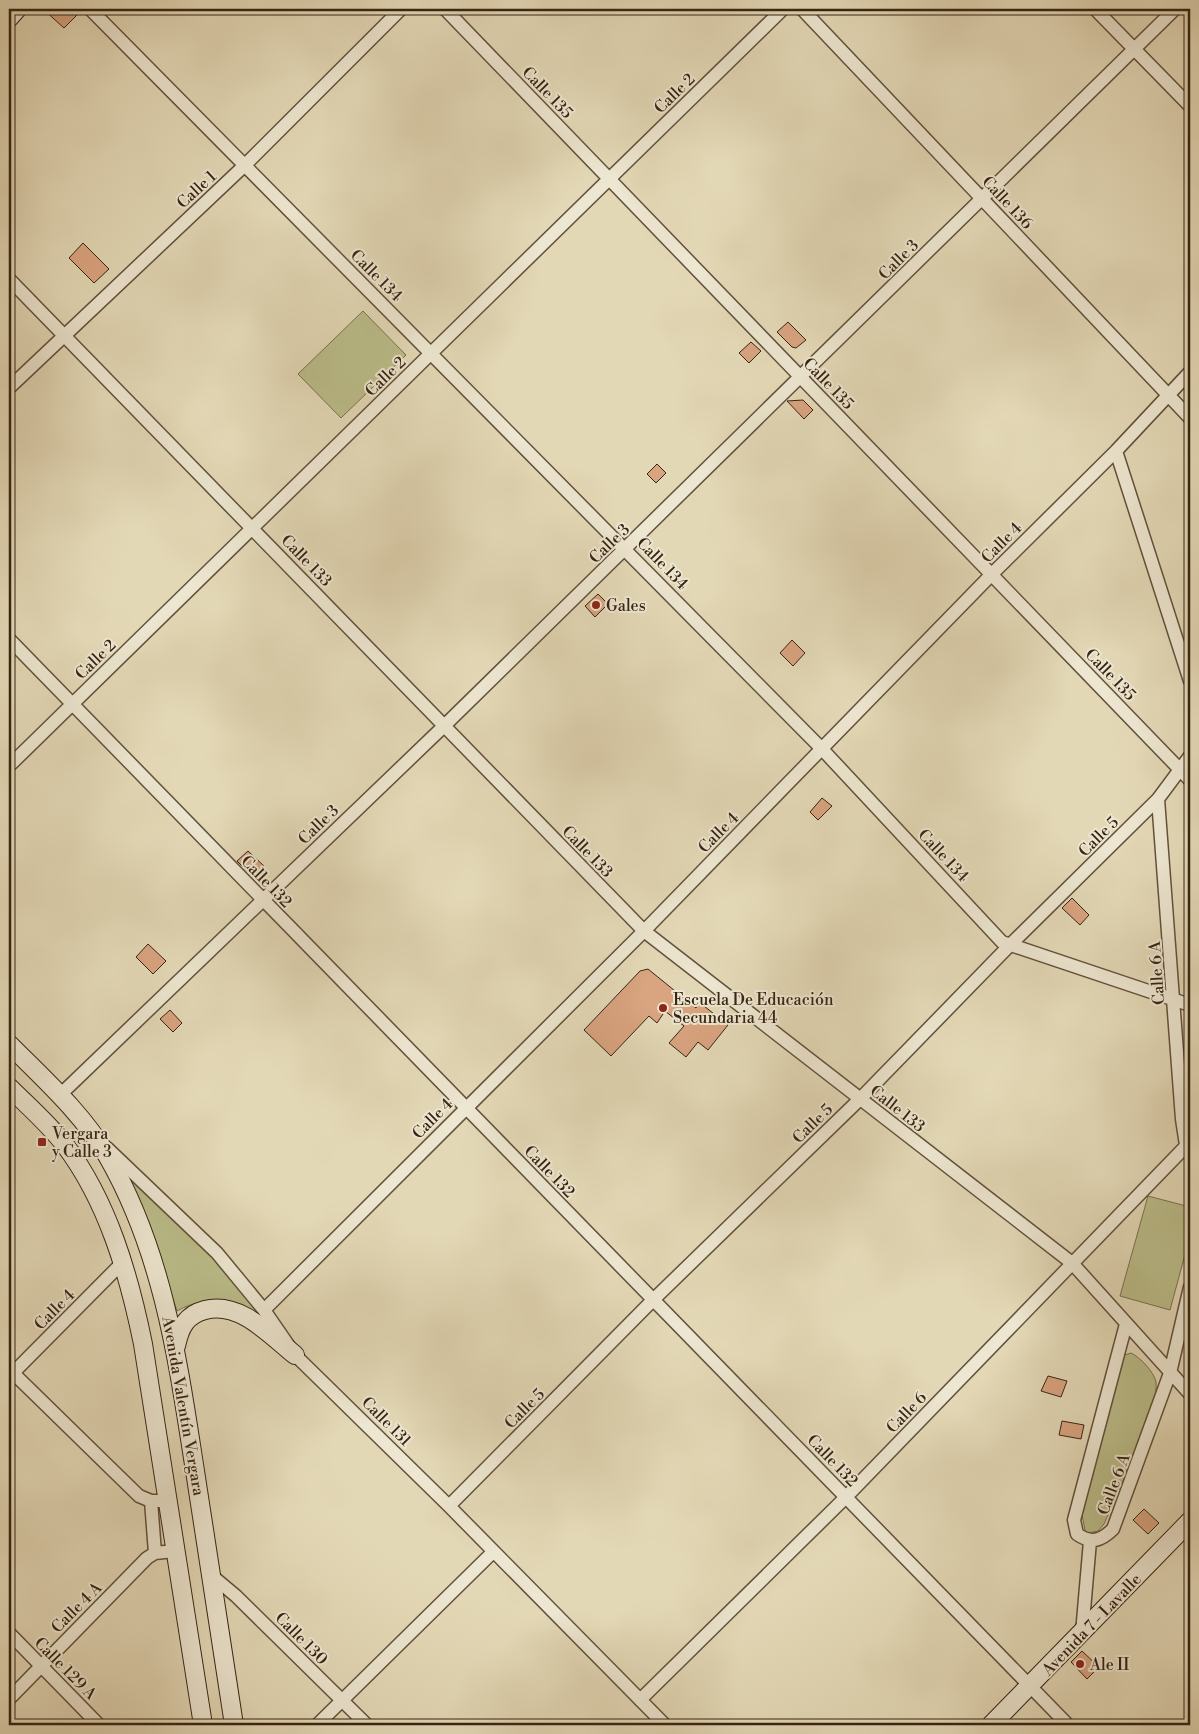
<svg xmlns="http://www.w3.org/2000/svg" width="1199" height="1734" font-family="'Libre Bodoni',serif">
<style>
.green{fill:#babc89;stroke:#78704e}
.building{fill:#d9a480;stroke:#372414}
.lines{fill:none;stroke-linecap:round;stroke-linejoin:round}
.street-casing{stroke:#62513c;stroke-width:15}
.secondary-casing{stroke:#372414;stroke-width:20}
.street{stroke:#ede6d0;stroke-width:12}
.secondary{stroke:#ede6d0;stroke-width:18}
.poi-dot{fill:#8f2418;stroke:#ede6d0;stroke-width:2}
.labels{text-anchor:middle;stroke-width:4;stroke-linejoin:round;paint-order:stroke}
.street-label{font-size:16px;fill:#372414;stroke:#ede6d0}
.poi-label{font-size:16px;fill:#372414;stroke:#ede6d0;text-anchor:start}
</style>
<rect width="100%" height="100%" fill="#e3d8b6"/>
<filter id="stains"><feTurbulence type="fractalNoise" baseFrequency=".004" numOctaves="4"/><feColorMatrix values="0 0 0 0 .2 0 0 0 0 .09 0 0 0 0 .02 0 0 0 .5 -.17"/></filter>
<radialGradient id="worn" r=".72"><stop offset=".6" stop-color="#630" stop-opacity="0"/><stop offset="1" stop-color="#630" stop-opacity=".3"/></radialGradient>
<path class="green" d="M 363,311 L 406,355 L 341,418 L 298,374 Z
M 129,1172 L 229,1274 L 265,1322 C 233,1307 212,1291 177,1311 L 159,1256 L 125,1175 Z
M 1148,1196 L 1190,1207 L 1190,1236 L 1170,1310 L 1120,1296 Z
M 1131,1353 C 1140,1357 1154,1372 1156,1382 C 1160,1405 1115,1498 1104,1524 L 1098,1531 L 1088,1533 L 1085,1530 L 1082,1515 L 1121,1360 L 1125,1355 Z"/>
<path class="building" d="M 43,9 L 82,9 L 82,10 L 64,28 Z
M 83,243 L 109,269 L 94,283 L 69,258 Z
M 788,322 L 806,340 L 796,348 L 792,347 L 777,332 Z
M 751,342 L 761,351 L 749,363 L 739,353 Z
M 803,400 L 813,410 L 804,419 L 787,401 Z
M 657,464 L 666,473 L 656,483 L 647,474 Z
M 598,594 L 608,604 L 595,617 L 585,606 Z
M 792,640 L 805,653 L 793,666 L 780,653 Z
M 822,798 L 832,806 L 818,820 L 810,812 Z
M 248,851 L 264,866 L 255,875 L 251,875 L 237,861 Z
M 1072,898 L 1089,915 L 1080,925 L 1062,908 Z
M 148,944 L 166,961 L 153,974 L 136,957 Z
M 648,969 L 696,1008 L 699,1002 L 728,1025 L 708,1050 L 698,1042 L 686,1057 L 669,1043 L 684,1026 L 665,1011 L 657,1023 L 649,1016 L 611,1056 L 584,1030 L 640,971 Z
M 170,1010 L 182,1023 L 173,1032 L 160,1019 Z
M 1048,1376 L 1067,1381 L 1061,1397 L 1041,1391 Z
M 1062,1421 L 1084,1425 L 1081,1439 L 1059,1435 Z
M 1144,1509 L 1159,1523 L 1148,1534 L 1133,1520 Z
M 1082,1651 L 1099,1667 L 1087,1679 L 1071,1662 Z"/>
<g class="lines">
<defs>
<path id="street" d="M 90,9 L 822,749 L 1002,942 L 1190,1005
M 445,9 L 1190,780
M 802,9 L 1190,418
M 1095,9 L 1190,106
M 9,279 L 644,931 L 1072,1263 L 1190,1394
M 9,388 L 245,165 L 401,9
M 1116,451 L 1190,681
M 9,639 L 1068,1725
M 9,766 L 783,9
M 1158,799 L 1182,1119 L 1186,1145
M 60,1095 L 443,727 L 1175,9
M 107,1148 L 217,1253 L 264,1310 L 295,1355 L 449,1506 L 665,1725
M 264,1310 L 644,931 L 992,574 L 1116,451 L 1190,372
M 1126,1324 L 1074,1520 L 1077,1534 C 1091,1544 1101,1541 1113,1529 L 1170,1373 L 1190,1287
M 9,1369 L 139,1496 L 151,1501 L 166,1501
M 9,1377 L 122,1263
M 151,1501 L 155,1553
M 449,1506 L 653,1300 L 860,1099 L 1009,946 L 1158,799 L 1190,756
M 211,1575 L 236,1596 L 367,1725
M 9,1633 L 99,1725
M 1082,1633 L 1090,1541
M 9,1699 L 147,1558 L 155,1553 L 174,1551
M 640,1700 L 846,1497 L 1190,1142
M 317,1725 L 493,1552"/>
<path id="secondary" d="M 9,18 L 17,9
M 9,1044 C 44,1079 83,1114 108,1157 C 164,1255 178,1362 195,1471 C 208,1556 221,1641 234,1725
M 9,1087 C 28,1106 49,1124 65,1145 C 108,1202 129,1275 143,1344 L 203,1725
M 176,1346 C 180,1327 186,1315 205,1310 C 240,1301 270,1335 295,1355
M 991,1725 L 1190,1521"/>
</defs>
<use href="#street" class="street-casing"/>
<use href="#secondary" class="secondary-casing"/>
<use href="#street" class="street"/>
<use href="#secondary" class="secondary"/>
</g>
<g class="poi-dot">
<circle cx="596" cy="605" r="5"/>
<circle cx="663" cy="1008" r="5"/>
<rect x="37" y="1137" width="10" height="10" rx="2.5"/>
<circle cx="1080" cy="1664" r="5"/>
</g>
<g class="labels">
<g class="street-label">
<text transform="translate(548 92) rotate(46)" y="6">Calle 135</text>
<text transform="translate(674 93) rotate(-44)" y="6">Calle 2</text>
<text transform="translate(196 189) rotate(-43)" y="6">Calle 1</text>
<text transform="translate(1008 202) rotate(47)" y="6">Calle 136</text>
<text transform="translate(898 259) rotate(-45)" y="6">Calle 3</text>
<text transform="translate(377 275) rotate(45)" y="6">Calle 134</text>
<text transform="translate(385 376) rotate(-44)" y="6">Calle 2</text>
<text transform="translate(829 383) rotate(46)" y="6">Calle 135</text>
<text transform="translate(1001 542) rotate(-45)" y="6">Calle 4</text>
<text transform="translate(609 543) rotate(-44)" y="6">Calle 3</text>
<text transform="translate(307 560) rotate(46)" y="6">Calle 133</text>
<text transform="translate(663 563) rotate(46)" y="6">Calle 134</text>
<text transform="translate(95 659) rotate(-44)" y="6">Calle 2</text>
<text transform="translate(1111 674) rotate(46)" y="6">Calle 135</text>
<text transform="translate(318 824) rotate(-44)" y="6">Calle 3</text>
<text transform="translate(718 832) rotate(-45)" y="6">Calle 4</text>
<text transform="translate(1098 836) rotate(-45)" y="6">Calle 5</text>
<text transform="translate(588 851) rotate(46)" y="6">Calle 133</text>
<text transform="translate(944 855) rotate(47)" y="6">Calle 134</text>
<text transform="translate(267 881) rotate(46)" y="6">Calle 132</text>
<text transform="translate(1156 973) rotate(-94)" y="6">Calle 6 A</text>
<text transform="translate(898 1108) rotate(38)" y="6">Calle 133</text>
<text transform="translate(432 1118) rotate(-45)" y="6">Calle 4</text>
<text transform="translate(812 1123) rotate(-44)" y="6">Calle 5</text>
<text transform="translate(550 1171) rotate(46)" y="6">Calle 132</text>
<text transform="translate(54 1309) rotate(-45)" y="6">Calle 4</text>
<text transform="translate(184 1406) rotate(80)" y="6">Avenida Valentín Vergara</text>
<text transform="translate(524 1408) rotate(-45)" y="6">Calle 5</text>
<text transform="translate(906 1412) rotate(-46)" y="6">Calle 6</text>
<text transform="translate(387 1421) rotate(45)" y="6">Calle 131</text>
<text transform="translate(833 1460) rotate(46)" y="6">Calle 132</text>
<text transform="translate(1113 1484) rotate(-69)" y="6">Calle 6 A</text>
<text transform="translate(76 1607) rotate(-45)" y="6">Calle 4 A</text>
<text transform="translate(1091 1624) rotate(-46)" y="6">Avenida 7 - Lavalle</text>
<text transform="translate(302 1638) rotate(45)" y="6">Calle 130</text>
<text transform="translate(66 1668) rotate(45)" y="6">Calle 129 A</text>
</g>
<g class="poi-label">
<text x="606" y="611">Gales</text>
<text x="673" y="1005">Escuela De Educación<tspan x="673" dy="18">Secundaria 44</tspan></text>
<text x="52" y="1139">Vergara<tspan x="52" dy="18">y Calle 3</tspan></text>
<text x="1090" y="1670">Ale II</text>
</g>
</g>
<rect width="1199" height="1734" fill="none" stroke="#e3d8b6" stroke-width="30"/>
<rect x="10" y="10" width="1179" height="1714" fill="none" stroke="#372414" stroke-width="2.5"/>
<rect x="15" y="15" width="1169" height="1704" fill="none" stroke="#372414"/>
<rect width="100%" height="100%" filter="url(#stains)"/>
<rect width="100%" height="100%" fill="url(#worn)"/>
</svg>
